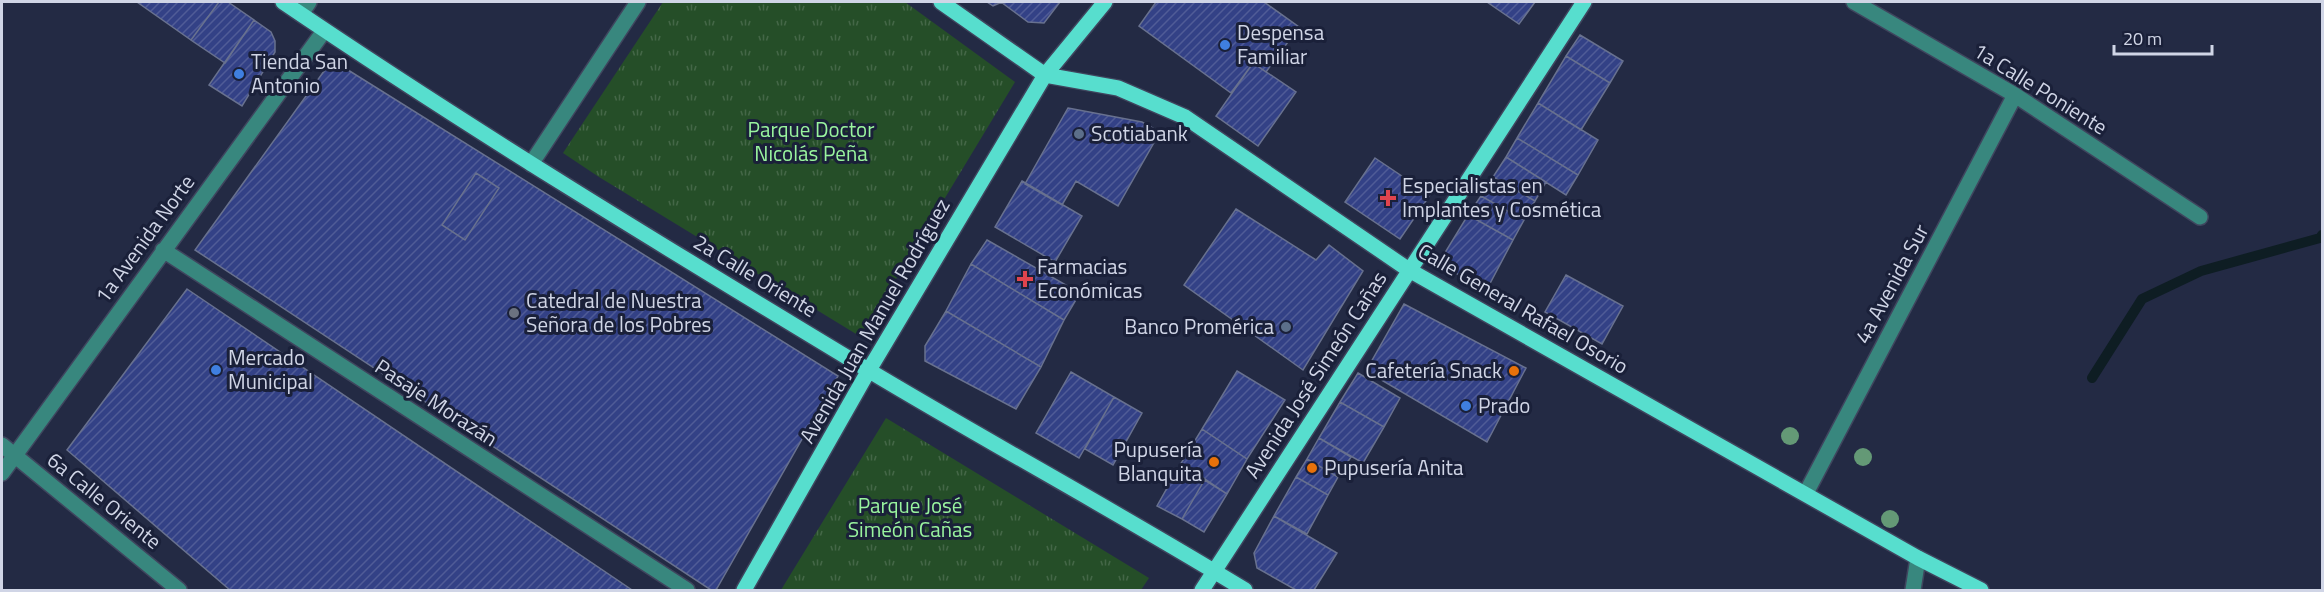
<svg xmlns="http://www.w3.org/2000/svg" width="2324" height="592" font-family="'Titillium Web',sans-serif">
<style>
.park{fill:url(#park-tufts)}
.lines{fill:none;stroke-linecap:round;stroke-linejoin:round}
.stream{stroke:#0e1d23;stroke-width:10}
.building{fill:url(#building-hatch);stroke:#68718f;stroke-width:1.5}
.minor-casing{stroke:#3f455e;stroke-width:18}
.major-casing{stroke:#3f455e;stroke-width:18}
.minor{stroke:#38877e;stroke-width:15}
.major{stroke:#57dece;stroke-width:15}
.tree{fill:#649976}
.shop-dot{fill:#3f7fe0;stroke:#1a2039;stroke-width:2}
.service-dot{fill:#5c6f8a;stroke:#1a2039;stroke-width:2}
.health-dot{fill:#e0444e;stroke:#1a2039;stroke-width:2}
.worship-dot{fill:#6b7280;stroke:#1a2039;stroke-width:2}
.food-dot{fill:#e8710a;stroke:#1a2039;stroke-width:2}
.labels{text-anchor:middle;stroke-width:6;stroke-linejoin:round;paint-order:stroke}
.poi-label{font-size:21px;fill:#d0d5e6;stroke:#1a2039;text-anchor:start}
.street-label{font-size:21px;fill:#d0d5e6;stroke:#1a2039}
.park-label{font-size:21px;fill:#99f49e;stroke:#1a2039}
</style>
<defs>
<pattern id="park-tufts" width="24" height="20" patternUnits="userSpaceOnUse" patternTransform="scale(1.5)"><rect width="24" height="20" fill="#254e28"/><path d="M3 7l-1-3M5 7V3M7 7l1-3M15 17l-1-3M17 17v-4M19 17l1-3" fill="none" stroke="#446747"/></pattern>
<pattern id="building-hatch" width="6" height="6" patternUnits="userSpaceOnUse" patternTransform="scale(1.5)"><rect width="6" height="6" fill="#334186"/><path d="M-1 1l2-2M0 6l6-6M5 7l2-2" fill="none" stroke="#505c97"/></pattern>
</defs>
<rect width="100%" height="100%" fill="#232a44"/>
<path class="park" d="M 663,2 L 905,2 L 1015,82 L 861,337 L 599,177 L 563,153 Z
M 886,418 L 1149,578 L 1141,590 L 781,590 Z"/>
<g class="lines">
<path class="stream" d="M 2092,378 L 2142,299 L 2201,271 L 2320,238 L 2322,235"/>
</g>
<path class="building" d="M 137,2 L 219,2 L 191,40 Z
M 219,2 L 228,2 L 254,20 L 225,63 L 191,40 Z
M 987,2 L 1002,2 L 993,6 Z
M 1001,2 L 1060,2 L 1044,23 L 1028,22 Z
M 1156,2 L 1264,2 L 1299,27 L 1266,72 L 1253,63 L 1231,93 L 1139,26 Z
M 1487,2 L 1535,2 L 1519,24 Z
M 254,20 L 271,32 L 275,41 L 275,52 L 242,106 L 209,85 Z
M 1580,35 L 1623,61 L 1610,83 L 1566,56 Z
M 1566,56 L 1610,83 L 1581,130 L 1538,103 Z
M 332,60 L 838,376 L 716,590 L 711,590 L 195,250 Z
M 1253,63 L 1296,92 L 1258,146 L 1216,116 Z
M 1538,103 L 1598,140 L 1578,175 L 1517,138 Z
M 1068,108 L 1142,122 L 1160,132 L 1118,206 L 1076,181 L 1062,205 L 1025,184 Z
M 1517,138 L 1578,175 L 1566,195 L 1506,157 Z
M 1506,157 L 1546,182 L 1535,201 L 1493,177 Z
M 1375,158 L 1430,195 L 1400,239 L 1345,202 Z
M 476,173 L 499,188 L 465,240 L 442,225 Z
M 1493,177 L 1535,201 L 1524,220 L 1481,196 Z
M 1022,181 L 1082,216 L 1055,262 L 995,227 Z
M 1481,196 L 1524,220 L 1513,240 L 1468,215 Z
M 1236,209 L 1316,260 L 1329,245 L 1363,271 L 1303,370 L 1184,285 Z
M 1468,215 L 1513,240 L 1486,291 L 1444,266 L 1443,256 Z
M 987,240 L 1080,293 L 1064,320 L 971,264 Z
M 971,264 L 1064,320 L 1041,367 L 946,311 Z
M 1566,275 L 1623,306 L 1602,344 L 1545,312 Z
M 187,289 L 632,590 L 230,590 L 67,450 Z
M 1404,304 L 1526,368 L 1487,442 L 1366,371 Z
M 946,311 L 1041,367 L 1016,409 L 925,361 L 925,346 Z
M 1237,371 L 1285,400 L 1247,459 L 1202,429 Z
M 1071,372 L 1114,397 L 1079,458 L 1036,433 Z
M 1358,373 L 1400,398 L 1384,427 L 1340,402 Z
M 1114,397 L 1142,413 L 1113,465 L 1085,449 Z
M 1340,402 L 1384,427 L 1363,463 L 1319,438 Z
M 1202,429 L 1247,459 L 1227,494 L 1180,465 Z
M 1319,438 L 1351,457 L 1338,477 L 1307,459 Z
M 1307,459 L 1338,477 L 1328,495 L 1296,477 Z
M 1180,465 L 1205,479 L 1182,519 L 1157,506 Z
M 1296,477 L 1328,495 L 1307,534 L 1274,516 Z
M 1205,479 L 1227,494 L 1204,532 L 1182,519 Z
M 1274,516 L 1337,553 L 1314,590 L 1296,590 L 1257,568 L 1254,553 Z"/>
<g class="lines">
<defs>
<path id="minor" d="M 1854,2 L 2015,95 L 2200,217
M 301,14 L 309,2
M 531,164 L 638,2
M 163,250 L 687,590
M 2,445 L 179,590
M 2,473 L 324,31
M 1806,493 L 2015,95
M 1913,590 L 1918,558"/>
<path id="major" d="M 283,2 C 473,131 671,251 868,370 C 993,445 1121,514 1245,590
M 941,2 L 1045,75 L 1118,88 L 1185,117 L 1409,270 L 1918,558 L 1981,590
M 744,590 L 869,370 L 1045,75 L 1105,2
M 1202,590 L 1584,2"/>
</defs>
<use href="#minor" class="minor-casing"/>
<use href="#major" class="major-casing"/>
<use href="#minor" class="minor"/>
<use href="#major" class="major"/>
</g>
<g class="tree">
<circle cx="1790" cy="436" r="9"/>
<circle cx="1863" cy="457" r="9"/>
<circle cx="1890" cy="519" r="9"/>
</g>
<g class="shop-dot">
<circle cx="1225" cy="45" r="6"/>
<circle cx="239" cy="74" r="6"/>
<circle cx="216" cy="370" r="6"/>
<circle cx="1466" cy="406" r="6"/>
</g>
<g class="service-dot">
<circle cx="1079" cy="134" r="6"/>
<circle cx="1286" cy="327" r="6"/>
</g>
<g class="health-dot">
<path d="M1385 189h6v6h6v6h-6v6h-6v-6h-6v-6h6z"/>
<path d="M1022 270h6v6h6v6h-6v6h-6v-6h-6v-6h6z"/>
</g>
<circle class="worship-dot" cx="514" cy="313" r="6"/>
<g class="food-dot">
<circle cx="1514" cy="371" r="6"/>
<circle cx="1214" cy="462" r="6"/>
<circle cx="1312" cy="468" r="6"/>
</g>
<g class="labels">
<g class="poi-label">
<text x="1237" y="40">Despensa<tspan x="1237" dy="24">Familiar</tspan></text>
<text x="251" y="69">Tienda San<tspan x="251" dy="24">Antonio</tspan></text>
<text x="1091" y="141">Scotiabank</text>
<text x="1402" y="193">Especialistas en<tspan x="1402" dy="24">Implantes y Cosmética</tspan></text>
<text x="1037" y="274">Farmacias<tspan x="1037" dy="24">Económicas</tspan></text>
<text x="526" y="308">Catedral de Nuestra<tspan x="526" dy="24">Señora de los Pobres</tspan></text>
<text x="1274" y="334" text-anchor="end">Banco Promérica</text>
<text x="228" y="365">Mercado<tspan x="228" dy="24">Municipal</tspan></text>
<text x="1502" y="378" text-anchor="end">Cafetería Snack</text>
<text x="1478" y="413">Prado</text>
<text x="1202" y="457" text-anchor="end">Pupusería<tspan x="1202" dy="24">Blanquita</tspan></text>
<text x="1324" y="475">Pupusería Anita</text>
</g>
<g class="street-label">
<text transform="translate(2040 89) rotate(32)" y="7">1a Calle Poniente</text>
<text transform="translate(145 239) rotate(-54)" y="7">1a Avenida Norte</text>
<text transform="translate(755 276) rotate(31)" y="7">2a Calle Oriente</text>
<text transform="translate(1892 284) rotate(-62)" y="7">4a Avenida Sur</text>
<text transform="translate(1523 309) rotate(30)" y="7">Calle General Rafael Osorio</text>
<text transform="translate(875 321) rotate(-60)" y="7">Avenida Juan Manuel Rodríguez</text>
<text transform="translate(1316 375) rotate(-57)" y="7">Avenida José Simeón Cañas</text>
<text transform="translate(436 403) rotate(33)" y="7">Pasaje Morazán</text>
<text transform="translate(104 501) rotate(39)" y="7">6a Calle Oriente</text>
</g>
<g class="park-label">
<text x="811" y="137">Parque Doctor<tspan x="811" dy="24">Nicolás Peña</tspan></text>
<text x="910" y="513">Parque José<tspan x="910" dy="24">Simeón Cañas</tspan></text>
</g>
</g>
<rect width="2324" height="592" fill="none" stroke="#d0d5e6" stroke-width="6"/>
<path d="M2114 45v9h98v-9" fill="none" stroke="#d0d5e6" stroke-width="3"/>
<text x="2123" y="45" font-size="18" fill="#d0d5e6" stroke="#1a2039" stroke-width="4.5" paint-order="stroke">20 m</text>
</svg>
